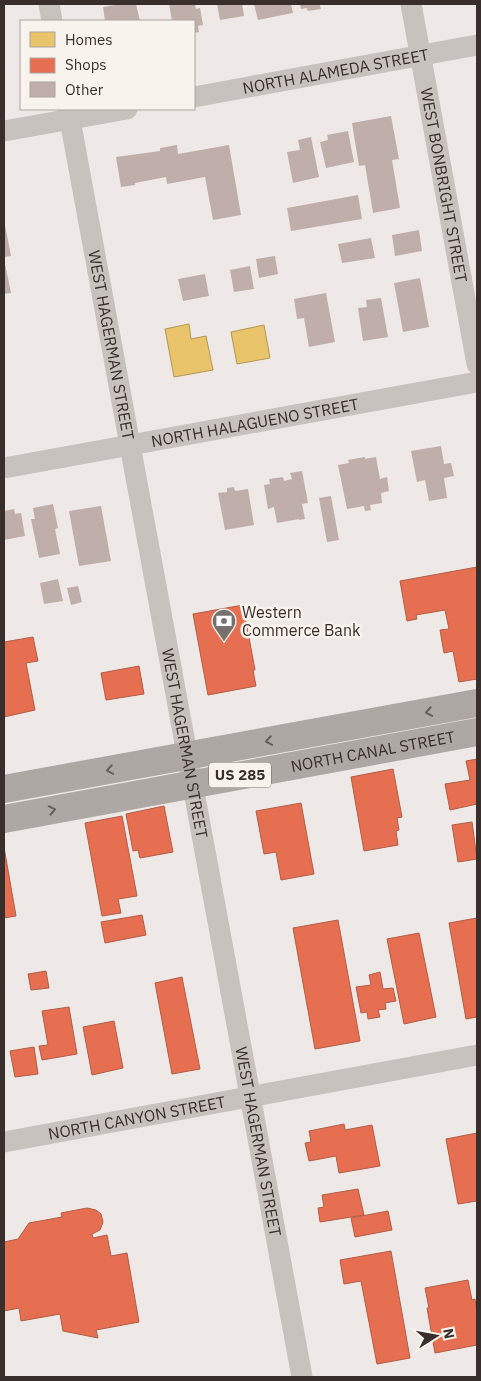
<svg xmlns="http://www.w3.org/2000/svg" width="481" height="1381" font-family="'IBM Plex Sans',sans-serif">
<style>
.homes{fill:#e9c46a;stroke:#b49757}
.shops{fill:#e76f51;stroke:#b25c46}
.building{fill:#c0aeaa}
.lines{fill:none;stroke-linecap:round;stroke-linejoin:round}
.minor{stroke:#c8c2be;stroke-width:21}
.trunk{stroke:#ada8a4;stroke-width:28}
.oneway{stroke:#675f5c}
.labels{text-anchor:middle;stroke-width:5;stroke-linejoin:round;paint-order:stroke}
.shield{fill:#f9f3ee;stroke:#726a66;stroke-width:1}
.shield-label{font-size:15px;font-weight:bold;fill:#382f2c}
.street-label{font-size:16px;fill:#382f2c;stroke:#f9f3ee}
.poi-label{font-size:16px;fill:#382f2c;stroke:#f9f3ee;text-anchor:start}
</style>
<rect width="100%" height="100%" fill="#eee9e6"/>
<path class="homes" d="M 189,324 L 191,339 L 206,336 L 213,370 L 174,377 L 165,329 Z
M 264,325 L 270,358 L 237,364 L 231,332 Z"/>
<path class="shops" d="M 477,567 L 477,679 L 459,682 L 453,651 L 444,653 L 440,630 L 449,629 L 445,610 L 416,615 L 417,619 L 407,621 L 400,581 Z
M 243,605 L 255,670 L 253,670 L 256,686 L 208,695 L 193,614 Z
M 33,637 L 38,661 L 26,663 L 35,710 L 4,717 L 4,642 Z
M 139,666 L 144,694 L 106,700 L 101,673 Z
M 477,759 L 477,804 L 450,810 L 445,784 L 470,780 L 466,761 Z
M 393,769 L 402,817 L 397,818 L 399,830 L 396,831 L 398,845 L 364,851 L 351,777 Z
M 301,803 L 314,874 L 281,880 L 276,852 L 264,854 L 256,811 Z
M 164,806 L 173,852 L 140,858 L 138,850 L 133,851 L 126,814 Z
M 122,816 L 137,896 L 118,899 L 121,913 L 102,916 L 85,823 Z
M 472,822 L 477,859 L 458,862 L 452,825 Z
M 4,847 L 16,916 L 4,918 Z
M 142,915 L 146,935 L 105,943 L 101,922 Z
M 477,918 L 477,1017 L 466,1019 L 449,923 Z
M 338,920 L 360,1041 L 315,1049 L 293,928 Z
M 419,933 L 436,1017 L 404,1024 L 387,939 Z
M 46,971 L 49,988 L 31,990 L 28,974 Z
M 380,972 L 383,989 L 393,988 L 396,1001 L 385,1003 L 386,1009 L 378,1010 L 380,1017 L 368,1019 L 367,1012 L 361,1013 L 356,987 L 371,985 L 369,975 Z
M 182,977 L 200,1069 L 172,1074 L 155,983 Z
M 69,1007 L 77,1054 L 42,1060 L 39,1046 L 48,1045 L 42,1011 Z
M 114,1021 L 123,1068 L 92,1075 L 83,1027 Z
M 34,1047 L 38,1074 L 15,1077 L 10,1051 Z
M 344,1124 L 345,1130 L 372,1125 L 380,1166 L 339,1173 L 336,1156 L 309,1161 L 305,1143 L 311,1142 L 309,1131 Z
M 477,1133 L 477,1201 L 458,1204 L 446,1139 Z
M 358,1189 L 364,1215 L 320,1222 L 318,1208 L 324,1207 L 322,1195 Z
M 87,1208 L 96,1210 L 101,1214 L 103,1222 L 100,1230 L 92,1234 L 93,1238 L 107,1235 L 111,1256 L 127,1253 L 139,1322 L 96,1330 L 98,1338 L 63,1331 L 60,1314 L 21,1321 L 19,1308 L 4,1311 L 4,1242 L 18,1239 L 29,1223 L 62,1217 L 61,1213 Z
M 388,1211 L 392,1230 L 355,1237 L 351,1218 Z
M 391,1251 L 410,1358 L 377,1364 L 361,1281 L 344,1284 L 340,1260 Z
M 468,1280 L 472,1300 L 475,1299 L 477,1313 L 477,1345 L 435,1353 L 427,1308 L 429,1308 L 425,1288 Z"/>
<path class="building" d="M 121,4 L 136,4 L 140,21 L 105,21 L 103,7 Z
M 169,4 L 195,4 L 196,9 L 200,8 L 203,25 L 198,26 L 199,32 L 194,33 L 194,21 L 172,21 Z
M 217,4 L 242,4 L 244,16 L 220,20 Z
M 254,4 L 291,4 L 293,13 L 258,20 Z
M 300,4 L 324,4 L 324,5 L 320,5 L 321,9 L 308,11 L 307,8 L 301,9 Z
M 391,116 L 399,159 L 392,160 L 400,208 L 373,213 L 365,165 L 359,166 L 352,123 Z
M 348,131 L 354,162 L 326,168 L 320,142 L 328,140 L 327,135 Z
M 311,137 L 319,177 L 293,183 L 287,152 L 300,150 L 298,140 Z
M 177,145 L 178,154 L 229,145 L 241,215 L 213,220 L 205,177 L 167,184 L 166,177 L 135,183 L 135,185 L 121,187 L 116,157 L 160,151 L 160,148 Z
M 358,195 L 362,219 L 291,231 L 287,208 Z
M 4,220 L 11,256 L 4,257 Z
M 419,230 L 422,251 L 395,256 L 392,235 Z
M 371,238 L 375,258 L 342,263 L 338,244 Z
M 275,256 L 278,274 L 259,278 L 256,259 Z
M 4,259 L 11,293 L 4,294 Z
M 250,266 L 254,289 L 234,292 L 230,270 Z
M 205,274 L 209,296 L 183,301 L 178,279 Z
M 420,278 L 429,327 L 403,332 L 394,283 Z
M 326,293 L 335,342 L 309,347 L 304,318 L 297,319 L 294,299 Z
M 381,298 L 388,337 L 363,341 L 358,308 L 367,307 L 366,300 Z
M 441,446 L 444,464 L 451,463 L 454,476 L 444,478 L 447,498 L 429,501 L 425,480 L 417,482 L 411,451 Z
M 365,457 L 365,459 L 376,457 L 380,479 L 387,477 L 389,491 L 381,493 L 382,503 L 370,505 L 371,510 L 365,511 L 364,506 L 347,509 L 338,465 L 349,463 L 348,460 Z
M 302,471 L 308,503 L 302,504 L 305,519 L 299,520 L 299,519 L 277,523 L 274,507 L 268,509 L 264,485 L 270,484 L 269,479 L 283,477 L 284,481 L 292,479 L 290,473 Z
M 234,487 L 235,491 L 248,489 L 254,525 L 225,530 L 218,493 L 227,492 L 227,488 Z
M 331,496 L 339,540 L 327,542 L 319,498 Z
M 53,504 L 58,528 L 55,529 L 60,554 L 39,558 L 31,519 L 35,519 L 33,508 Z
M 101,506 L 111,561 L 79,566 L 69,511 Z
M 14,509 L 15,514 L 21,513 L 25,536 L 4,540 L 4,511 Z
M 58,579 L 63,601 L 44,604 L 40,583 Z
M 78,586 L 82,602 L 71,605 L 67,588 Z"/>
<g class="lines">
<g class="minor">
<path d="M 49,4 L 52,21"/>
<path id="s1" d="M 411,4 L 477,364"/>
<path id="s2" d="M 194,97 L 477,45"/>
<path id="s3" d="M 68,109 L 302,1377"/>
<path d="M 4,131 L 127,109"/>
<path id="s4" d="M 4,468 L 477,382"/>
<path id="s5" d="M 4,1142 L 477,1055"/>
</g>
<g class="trunk">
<path d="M 4,789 L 477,703"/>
<path id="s6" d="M 4,819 L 477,732"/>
</g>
</g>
<defs><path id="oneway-chevron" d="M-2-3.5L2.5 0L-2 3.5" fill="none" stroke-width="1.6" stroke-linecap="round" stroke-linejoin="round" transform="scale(1.25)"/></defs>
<g class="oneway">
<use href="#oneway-chevron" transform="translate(429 712) rotate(170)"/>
<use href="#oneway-chevron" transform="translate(269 741) rotate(170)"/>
<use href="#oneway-chevron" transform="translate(110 770) rotate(170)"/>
<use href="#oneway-chevron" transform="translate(52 810) rotate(-11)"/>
</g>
<defs>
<symbol id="bank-pin" viewBox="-11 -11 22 30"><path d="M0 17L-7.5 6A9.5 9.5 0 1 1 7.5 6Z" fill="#78706d" stroke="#f9f3ee"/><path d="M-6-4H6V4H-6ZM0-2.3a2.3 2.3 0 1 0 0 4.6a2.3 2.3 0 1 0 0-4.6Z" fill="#fff"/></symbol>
</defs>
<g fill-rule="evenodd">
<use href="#bank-pin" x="210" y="607" width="28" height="38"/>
</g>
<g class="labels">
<rect class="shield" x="209" y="762.5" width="62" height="25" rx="4"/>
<g class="shield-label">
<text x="240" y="780">US 285</text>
</g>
<g class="street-label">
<text dy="6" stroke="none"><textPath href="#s2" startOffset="144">NORTH ALAMEDA STREET</textPath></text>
<text dy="6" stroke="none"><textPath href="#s1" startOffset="184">WEST BONBRIGHT STREET</textPath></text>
<text dy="6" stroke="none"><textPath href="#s3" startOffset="240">WEST HAGERMAN STREET</textPath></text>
<text dy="6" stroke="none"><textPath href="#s4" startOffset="255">NORTH HALAGUENO STREET</textPath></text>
<text dy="6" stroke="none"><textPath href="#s3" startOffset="645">WEST HAGERMAN STREET</textPath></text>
<text dy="6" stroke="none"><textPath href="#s6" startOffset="375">NORTH CANAL STREET</textPath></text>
<text dy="6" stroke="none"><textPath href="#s5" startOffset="135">NORTH CANYON STREET</textPath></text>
<text dy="6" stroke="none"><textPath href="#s3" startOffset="1050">WEST HAGERMAN STREET</textPath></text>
</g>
<g class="poi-label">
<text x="242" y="618">Western<tspan x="242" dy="18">Commerce Bank</tspan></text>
</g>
</g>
<rect width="481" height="1381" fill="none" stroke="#382f2c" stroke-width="10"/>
<rect x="20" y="20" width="175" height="90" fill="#f9f3ee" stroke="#aca5a0"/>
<rect x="30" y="32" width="25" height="15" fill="#e9c46a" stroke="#aca5a0"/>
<text x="65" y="45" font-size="15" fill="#382f2c">Homes</text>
<rect x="30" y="58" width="25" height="15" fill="#e76f51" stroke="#aca5a0"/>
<text x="65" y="70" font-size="15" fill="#382f2c">Shops</text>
<rect x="30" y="82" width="25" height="15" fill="#c0aeaa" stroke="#aca5a0"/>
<text x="65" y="95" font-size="15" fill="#382f2c">Other</text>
<g transform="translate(436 1336) rotate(79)" stroke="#f9f3ee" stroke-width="4" paint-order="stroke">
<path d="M0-4L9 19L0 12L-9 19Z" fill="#382f2c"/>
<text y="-8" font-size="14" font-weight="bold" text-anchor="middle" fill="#382f2c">N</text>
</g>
</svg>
